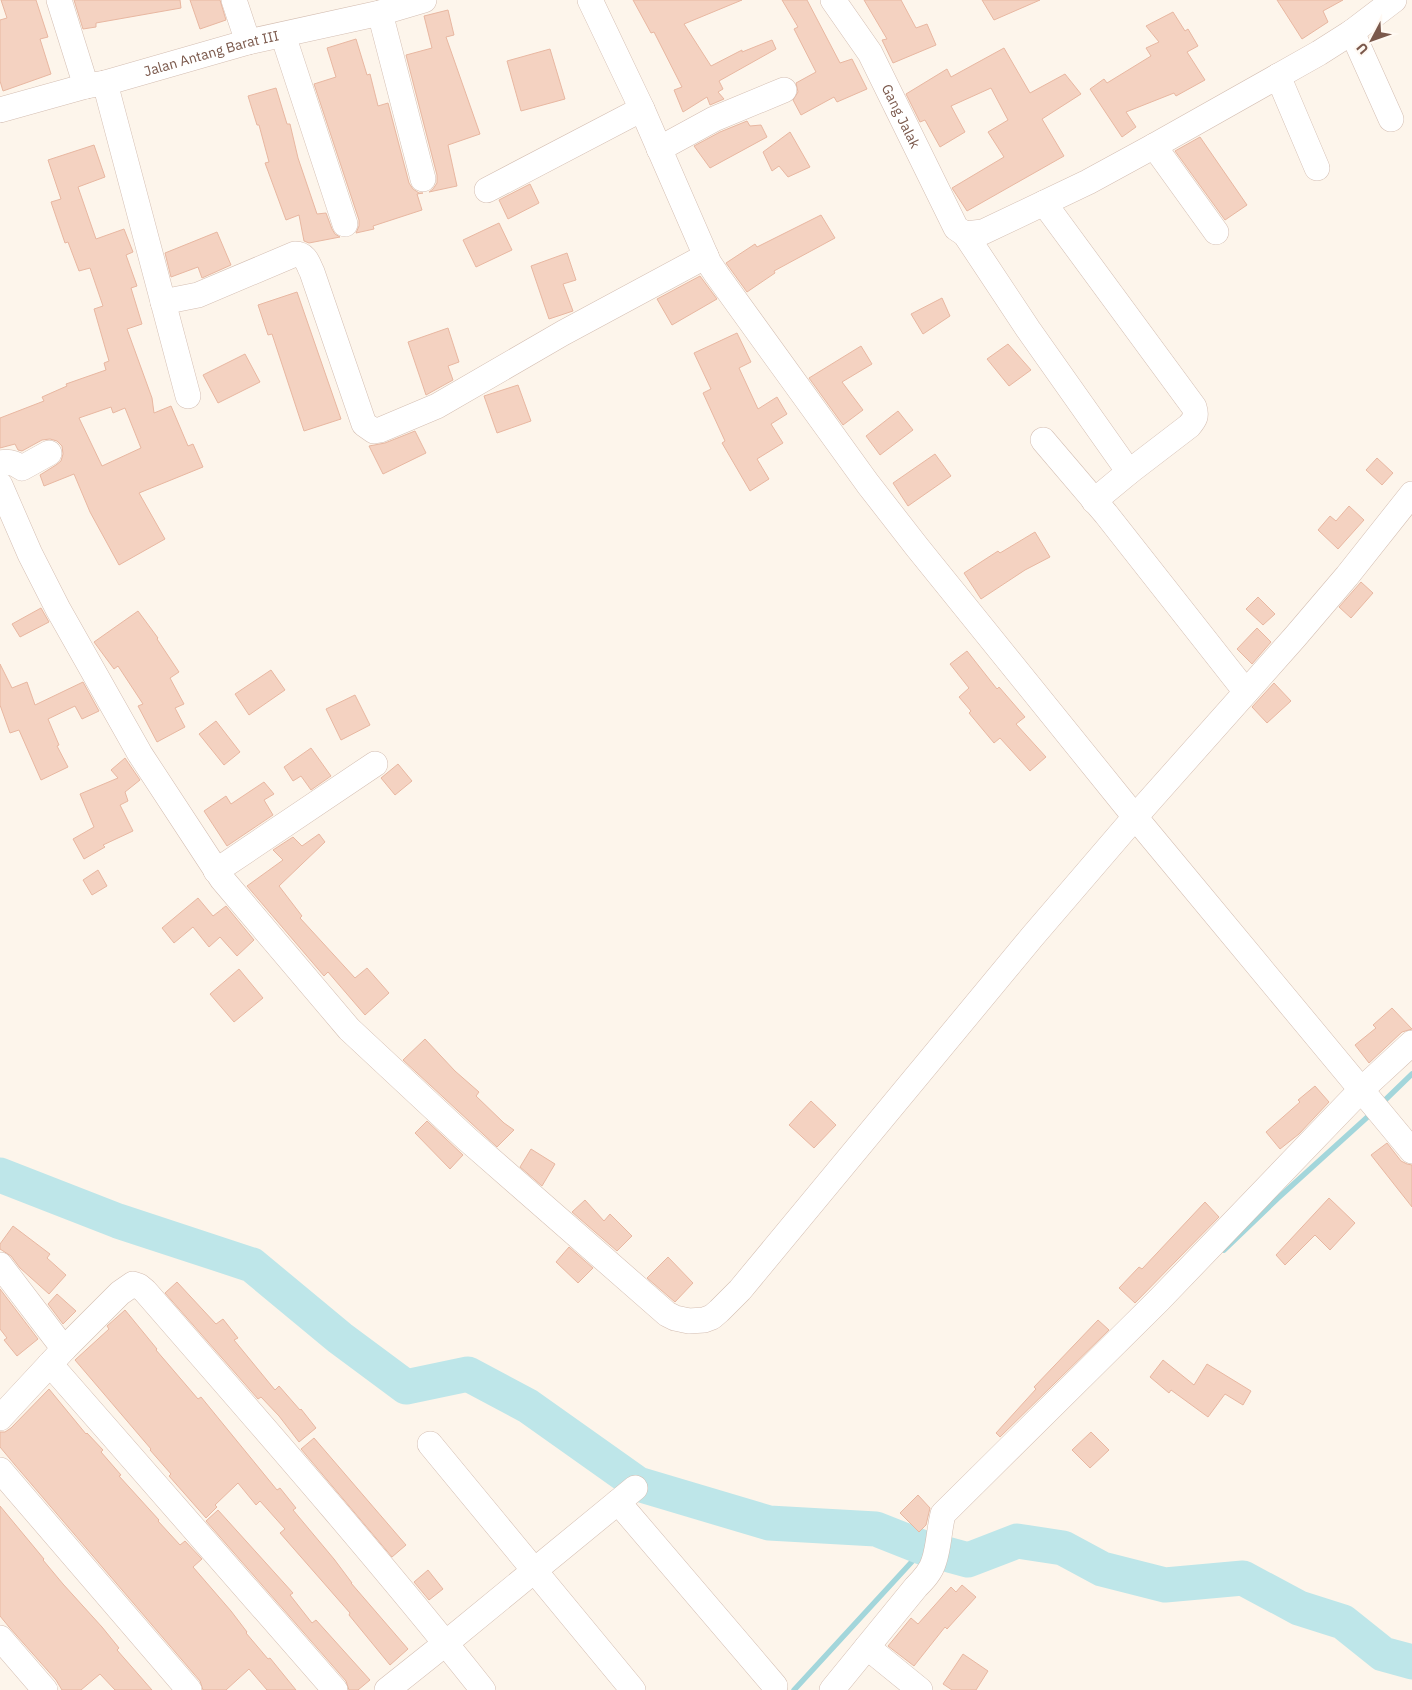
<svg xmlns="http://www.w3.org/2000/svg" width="1412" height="1690" font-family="'IBM Plex Sans',sans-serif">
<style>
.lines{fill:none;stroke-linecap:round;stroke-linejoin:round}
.stream{stroke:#a3d6db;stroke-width:5.5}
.river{stroke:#bee6e9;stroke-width:35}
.building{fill:#f4d2c1;stroke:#e8b7a1;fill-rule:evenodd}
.minor-casing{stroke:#d4beb2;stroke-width:26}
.minor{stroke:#fff;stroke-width:25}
.labels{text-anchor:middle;stroke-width:5;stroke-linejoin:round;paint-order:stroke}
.street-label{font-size:14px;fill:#7b594c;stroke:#fff9f3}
</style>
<rect width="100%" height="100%" fill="#fdf5eb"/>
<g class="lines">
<path class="stream" d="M 1381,1104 L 1412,1074
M 1224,1250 L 1277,1199 L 1373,1112
M 794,1690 L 930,1542"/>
<path class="river" d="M 0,1175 L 118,1221 L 252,1265 L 340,1338 L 406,1387 L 468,1374 L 528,1406 L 638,1484 L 769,1523 L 876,1529 L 924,1548 L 968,1560 L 1017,1541 L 1063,1548 L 1102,1569 L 1165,1585 L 1243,1578 L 1299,1608 L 1343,1622 L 1383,1654 L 1412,1662"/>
</g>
<path class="building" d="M 1,0 L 36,0 L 48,37 L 40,39 L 51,74 L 3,91 L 0,81 L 0,20 L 7,18 Z
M 74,0 L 180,0 L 181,8 L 96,23 L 96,27 L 83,29 Z
M 190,0 L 220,0 L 226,20 L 200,29 Z
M 633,0 L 742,0 L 684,24 L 711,66 L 742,50 L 742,52 L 772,40 L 776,49 L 719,81 L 723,89 L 718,92 L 724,99 L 710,105 L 707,97 L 683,112 L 674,90 L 682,87 L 654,32 L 651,33 Z
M 782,0 L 807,0 L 840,63 L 852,59 L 867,89 L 837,102 L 834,97 L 801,115 L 793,100 L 798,92 L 796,83 L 816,72 L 794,29 L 798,27 Z
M 864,0 L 901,0 L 916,28 L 927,24 L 936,45 L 893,63 L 882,40 L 887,39 Z
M 982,0 L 1040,0 L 994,20 Z
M 1277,0 L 1343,0 L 1323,11 L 1328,22 L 1302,39 Z
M 448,10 L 454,35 L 446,37 L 480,134 L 448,145 L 457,186 L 429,192 L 433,189 L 437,183 L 437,175 L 406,55 L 432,48 L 424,16 Z
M 1173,12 L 1185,31 L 1188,29 L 1198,46 L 1187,52 L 1205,80 L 1176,96 L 1174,93 L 1126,112 L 1136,127 L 1122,137 L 1090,89 L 1104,79 L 1107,83 L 1151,56 L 1146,48 L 1159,42 L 1146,26 Z
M 356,39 L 367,75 L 370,74 L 378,106 L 388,103 L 409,183 L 413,189 L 419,193 L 423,193 L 417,194 L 422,210 L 373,226 L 374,229 L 356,233 L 359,226 L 359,220 L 314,84 L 336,77 L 327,48 Z
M 1004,48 L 1030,93 L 1065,74 L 1081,94 L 1042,119 L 1064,156 L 967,211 L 952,188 L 1004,157 L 988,132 L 1008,120 L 991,88 L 951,106 L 965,132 L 940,147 L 925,120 L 920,122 L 906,94 L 947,69 L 951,77 Z
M 550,49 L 565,99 L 521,111 L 507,61 Z
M 276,88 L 287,124 L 290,124 L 298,158 L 317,214 L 326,213 L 332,229 L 335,234 L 340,237 L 309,243 L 304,241 L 299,215 L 286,220 L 265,163 L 269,162 L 259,125 L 257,125 L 248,96 Z
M 747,121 L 750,126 L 761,125 L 767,137 L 710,168 L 694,146 L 720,132 Z
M 790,132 L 810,167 L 788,177 L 779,166 L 772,171 L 763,152 Z
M 1200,137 L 1247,205 L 1225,220 L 1175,151 Z
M 94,145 L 105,177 L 78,187 L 96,239 L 124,229 L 133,252 L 126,255 L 137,286 L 131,288 L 142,324 L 127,329 L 152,398 L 154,413 L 171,406 L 188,446 L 193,444 L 203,467 L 139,493 L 165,539 L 119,565 L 90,512 L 74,474 L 44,486 L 40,475 L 56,465 L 61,461 L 63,454 L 62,446 L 57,441 L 50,439 L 42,440 L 22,451 L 18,450 L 15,444 L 0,448 L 0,418 L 44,401 L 42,397 L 67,386 L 66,384 L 106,370 L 104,363 L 109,361 L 94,309 L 103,306 L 90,268 L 79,271 L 68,242 L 65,243 L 51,202 L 61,199 L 48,160 ZM 111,407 L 113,413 L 125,408 L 141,448 L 102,466 L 79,418 Z
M 530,184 L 539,203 L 508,219 L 499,200 Z
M 821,215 L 835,238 L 774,271 L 775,273 L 747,292 L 726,263 L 755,244 L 757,247 Z
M 499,223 L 512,250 L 476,267 L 463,240 Z
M 217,232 L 231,265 L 202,278 L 198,267 L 171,277 L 165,253 Z
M 567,253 L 576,280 L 563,284 L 573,311 L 549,319 L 531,266 Z
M 700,276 L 717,299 L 672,325 L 657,299 Z
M 297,292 L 341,419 L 304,431 L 272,334 L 268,335 L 258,305 Z
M 942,298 L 950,316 L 923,334 L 911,314 Z
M 448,328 L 459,362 L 448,366 L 453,380 L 426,395 L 408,342 Z
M 737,333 L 751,362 L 739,368 L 758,409 L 777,397 L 787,414 L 771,424 L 783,443 L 757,459 L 769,479 L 750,491 L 722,443 L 725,441 L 703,393 L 711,389 L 694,353 Z
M 1008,344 L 1031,370 L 1009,386 L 987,359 Z
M 861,346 L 872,364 L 842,382 L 863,410 L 843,425 L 809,378 Z
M 245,354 L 260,382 L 218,403 L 203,375 Z
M 518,385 L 531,421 L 497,433 L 484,396 Z
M 898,411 L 913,430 L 880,455 L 866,436 Z
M 415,431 L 426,453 L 383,474 L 369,446 L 385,443 Z
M 935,454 L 951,476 L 908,506 L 893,483 Z
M 1377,458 L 1393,473 L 1382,485 L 1366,470 Z
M 1349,506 L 1364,520 L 1338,549 L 1318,530 L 1330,516 L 1336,521 Z
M 1035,532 L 1050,557 L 1025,570 L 981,599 L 964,573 L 998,551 L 1000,553 Z
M 1361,582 L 1373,593 L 1351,618 L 1339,607 Z
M 1258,597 L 1275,614 L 1263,625 L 1246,609 Z
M 41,608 L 49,622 L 20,637 L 12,624 Z
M 138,611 L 158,638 L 157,639 L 179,672 L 170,678 L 184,704 L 175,708 L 185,727 L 157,742 L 138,706 L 143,704 L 118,666 L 114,669 L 94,642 Z
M 1257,628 L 1271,642 L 1252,664 L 1237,649 Z
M 967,651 L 997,689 L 999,687 L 1025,717 L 1016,724 L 1046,757 L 1030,771 L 1000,738 L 994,743 L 969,713 L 971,711 L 959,697 L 969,688 L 950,664 Z
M 0,664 L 12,688 L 27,682 L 35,705 L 83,682 L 99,711 L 82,719 L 75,706 L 48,719 L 59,745 L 57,746 L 68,767 L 41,780 L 19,730 L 10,733 L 0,705 Z
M 271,670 L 285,690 L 249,715 L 235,694 Z
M 1274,683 L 1291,701 L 1267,723 L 1252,707 Z
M 355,695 L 370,725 L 341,740 L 326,709 Z
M 216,721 L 240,752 L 224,765 L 199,734 Z
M 311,748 L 331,776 L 311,790 L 301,776 L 293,781 L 284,767 Z
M 125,758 L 140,780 L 125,792 L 128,801 L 120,805 L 133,831 L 103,845 L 105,847 L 84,859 L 73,839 L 94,827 L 80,794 L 118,778 L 111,770 Z
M 398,764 L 412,781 L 395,795 L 381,778 Z
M 264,782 L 274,794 L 264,800 L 273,815 L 227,846 L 204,811 L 226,796 L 231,804 Z
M 319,834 L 325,842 L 279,886 L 302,916 L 300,918 L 355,978 L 367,968 L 389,993 L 365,1015 L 328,972 L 324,976 L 247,886 L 283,860 L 273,850 L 293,837 L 302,846 Z
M 98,870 L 107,886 L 92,895 L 83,880 Z
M 198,898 L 213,916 L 226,906 L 254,940 L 237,956 L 220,937 L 209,947 L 193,927 L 174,943 L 162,928 Z
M 239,969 L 263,998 L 234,1022 L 210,994 Z
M 1392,1008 L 1412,1029 L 1402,1032 L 1369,1063 L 1355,1045 L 1376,1028 L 1373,1025 Z
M 425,1039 L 455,1071 L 479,1092 L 476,1096 L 504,1123 L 514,1130 L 497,1147 L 403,1060 Z
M 1315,1086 L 1329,1102 L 1299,1134 L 1280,1149 L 1266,1132 L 1300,1102 L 1298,1100 Z
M 811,1101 L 836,1125 L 814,1148 L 789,1125 Z
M 427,1121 L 463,1155 L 450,1169 L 415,1133 Z
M 1387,1143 L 1401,1161 L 1407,1164 L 1412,1165 L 1412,1207 L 1371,1155 Z
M 531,1149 L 555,1164 L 542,1186 L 520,1167 Z
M 1329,1198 L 1355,1223 L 1330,1250 L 1315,1235 L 1285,1265 L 1276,1255 Z
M 585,1200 L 604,1221 L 610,1214 L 632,1236 L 617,1251 L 572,1212 Z
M 1205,1202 L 1219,1217 L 1135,1303 L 1119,1288 L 1139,1267 L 1142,1269 Z
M 13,1226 L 50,1254 L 47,1258 L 66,1275 L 49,1294 L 20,1268 L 11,1256 L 0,1249 L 0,1244 Z
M 569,1247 L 593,1268 L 578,1283 L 556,1262 Z
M 668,1257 L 693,1283 L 675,1302 L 647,1278 Z
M 177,1282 L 216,1324 L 223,1319 L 238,1338 L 234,1340 L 275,1390 L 279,1386 L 300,1410 L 301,1409 L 316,1428 L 299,1442 L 279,1416 L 261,1397 L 258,1399 L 165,1293 Z
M 0,1289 L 38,1339 L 17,1356 L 4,1340 L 7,1338 L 0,1329 Z
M 57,1294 L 76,1311 L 63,1324 L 48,1304 Z
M 125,1310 L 157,1349 L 156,1350 L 198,1399 L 201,1397 L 277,1490 L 280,1488 L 296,1508 L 293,1510 L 334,1559 L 352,1583 L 351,1583 L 408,1649 L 390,1665 L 349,1615 L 350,1613 L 280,1533 L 285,1529 L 260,1501 L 256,1505 L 238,1483 L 215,1505 L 217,1507 L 206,1518 L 169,1476 L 171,1474 L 150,1450 L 151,1449 L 75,1360 L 109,1329 L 107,1326 Z
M 1098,1320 L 1109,1330 L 1000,1437 L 996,1433 L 1036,1389 L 1034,1387 Z
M 1163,1360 L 1194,1385 L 1207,1364 L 1251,1391 L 1243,1405 L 1225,1394 L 1208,1417 L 1171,1390 L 1169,1393 L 1150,1377 Z
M 49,1389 L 86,1434 L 87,1433 L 103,1450 L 101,1452 L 121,1475 L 119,1476 L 159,1520 L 158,1521 L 180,1545 L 185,1541 L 202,1559 L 193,1567 L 231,1611 L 247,1632 L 246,1633 L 268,1659 L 270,1658 L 296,1690 L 267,1690 L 249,1669 L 226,1690 L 203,1690 L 200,1681 L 15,1465 L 0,1447 L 0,1432 L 5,1432 L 11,1428 Z
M 1091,1432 L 1109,1450 L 1090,1468 L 1072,1450 Z
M 314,1438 L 406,1545 L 392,1557 L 301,1449 Z
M 918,1495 L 930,1508 L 926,1525 L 919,1532 L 900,1513 Z
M 0,1506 L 44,1559 L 43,1560 L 63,1584 L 102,1627 L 119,1648 L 117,1650 L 152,1690 L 115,1690 L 100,1674 L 81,1690 L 62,1690 L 56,1680 L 9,1627 L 0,1616 Z
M 218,1510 L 293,1593 L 290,1595 L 312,1623 L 316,1620 L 370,1680 L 358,1690 L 349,1690 L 346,1681 L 206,1521 Z
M 428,1570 L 443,1589 L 429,1600 L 414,1582 Z
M 962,1585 L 976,1597 L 947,1629 L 945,1627 L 914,1666 L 888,1646 L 911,1618 L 918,1624 L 951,1587 L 956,1592 Z
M 963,1654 L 988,1671 L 976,1690 L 952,1690 L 943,1684 Z"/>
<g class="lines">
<defs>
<g id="minor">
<path d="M 59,0 L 86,86"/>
<path d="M 234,0 L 248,42"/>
<path d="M 590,0 L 642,109 L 709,263 L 717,275 L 868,484 L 917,547 L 1135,817 L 1412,1151"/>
<path id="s1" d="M 833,0 L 870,53 L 956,228 L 965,234 L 1028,329 L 1129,472 L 1094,501"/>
<path d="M 380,13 L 423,179"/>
<path d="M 1352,32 L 1391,119"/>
<path d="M 283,35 L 345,224"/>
<path d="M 1278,76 L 1317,168"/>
<path d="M 105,83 L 188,396"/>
<path id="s2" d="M 0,110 L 86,86 L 105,83 L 248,42 L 380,13 L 424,0"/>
<path d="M 1154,146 L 1216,232"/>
<path d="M 659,149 L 714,119 L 784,90"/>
<path d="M 487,190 L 642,109"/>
<path d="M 1044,203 L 1194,407 C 1197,416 1195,419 1189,426 L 1129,472"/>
<path d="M 965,234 L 983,232 L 1088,182 L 1154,146 L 1319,53 L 1352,32 L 1394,0"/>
<path d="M 163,302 L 198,295 L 295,254 C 306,254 308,264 312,272 L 364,424 L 374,431 L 380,430 L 437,406 L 563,333 L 706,256"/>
<path d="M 1043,440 L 1106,514 L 1246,692"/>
<path d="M 0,463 C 8,461 15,463 22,468 L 49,453"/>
<path d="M 0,485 L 30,554 L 58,609 L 140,754 L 222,879 L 349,1029 L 467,1139 L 667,1314 L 675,1318 L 689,1321 L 704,1320 L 712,1317 L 719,1311 L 740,1290 L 1032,937 L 1135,817 L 1295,637 L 1347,576 L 1412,494"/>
<path d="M 216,871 L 375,764"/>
<path d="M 0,1265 L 64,1349"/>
<path d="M 50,1364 L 335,1690"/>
<path d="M 0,1418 L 64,1349 L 120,1293 L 133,1284 L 139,1286 L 145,1291 C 259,1422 375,1554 483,1690"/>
<path d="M 430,1444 L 633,1690"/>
<path d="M 0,1470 L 189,1690"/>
<path d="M 618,1502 L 775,1686"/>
<path d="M 0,1638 L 45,1690"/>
<path d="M 867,1647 L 920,1690"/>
<path d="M 387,1690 L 446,1643 L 635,1488"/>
<path d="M 832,1690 L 916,1587 C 923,1580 931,1572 934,1561 C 939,1546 939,1530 943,1514 L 1159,1300 L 1360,1091 L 1412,1043"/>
</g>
</defs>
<use href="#minor" class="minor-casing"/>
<use href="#minor" class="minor"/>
</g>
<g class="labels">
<g class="street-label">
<text dy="5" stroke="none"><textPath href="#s2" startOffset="219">Jalan Antang Barat III</textPath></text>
<text dy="5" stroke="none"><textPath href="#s1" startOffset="135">Gang Jalak</textPath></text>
</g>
</g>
<g transform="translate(1372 40) rotate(229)" stroke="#fff9f3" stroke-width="4" paint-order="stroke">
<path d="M0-4L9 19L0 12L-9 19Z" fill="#7b594c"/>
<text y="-8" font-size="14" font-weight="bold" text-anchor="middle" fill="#7b594c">U</text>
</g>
</svg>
